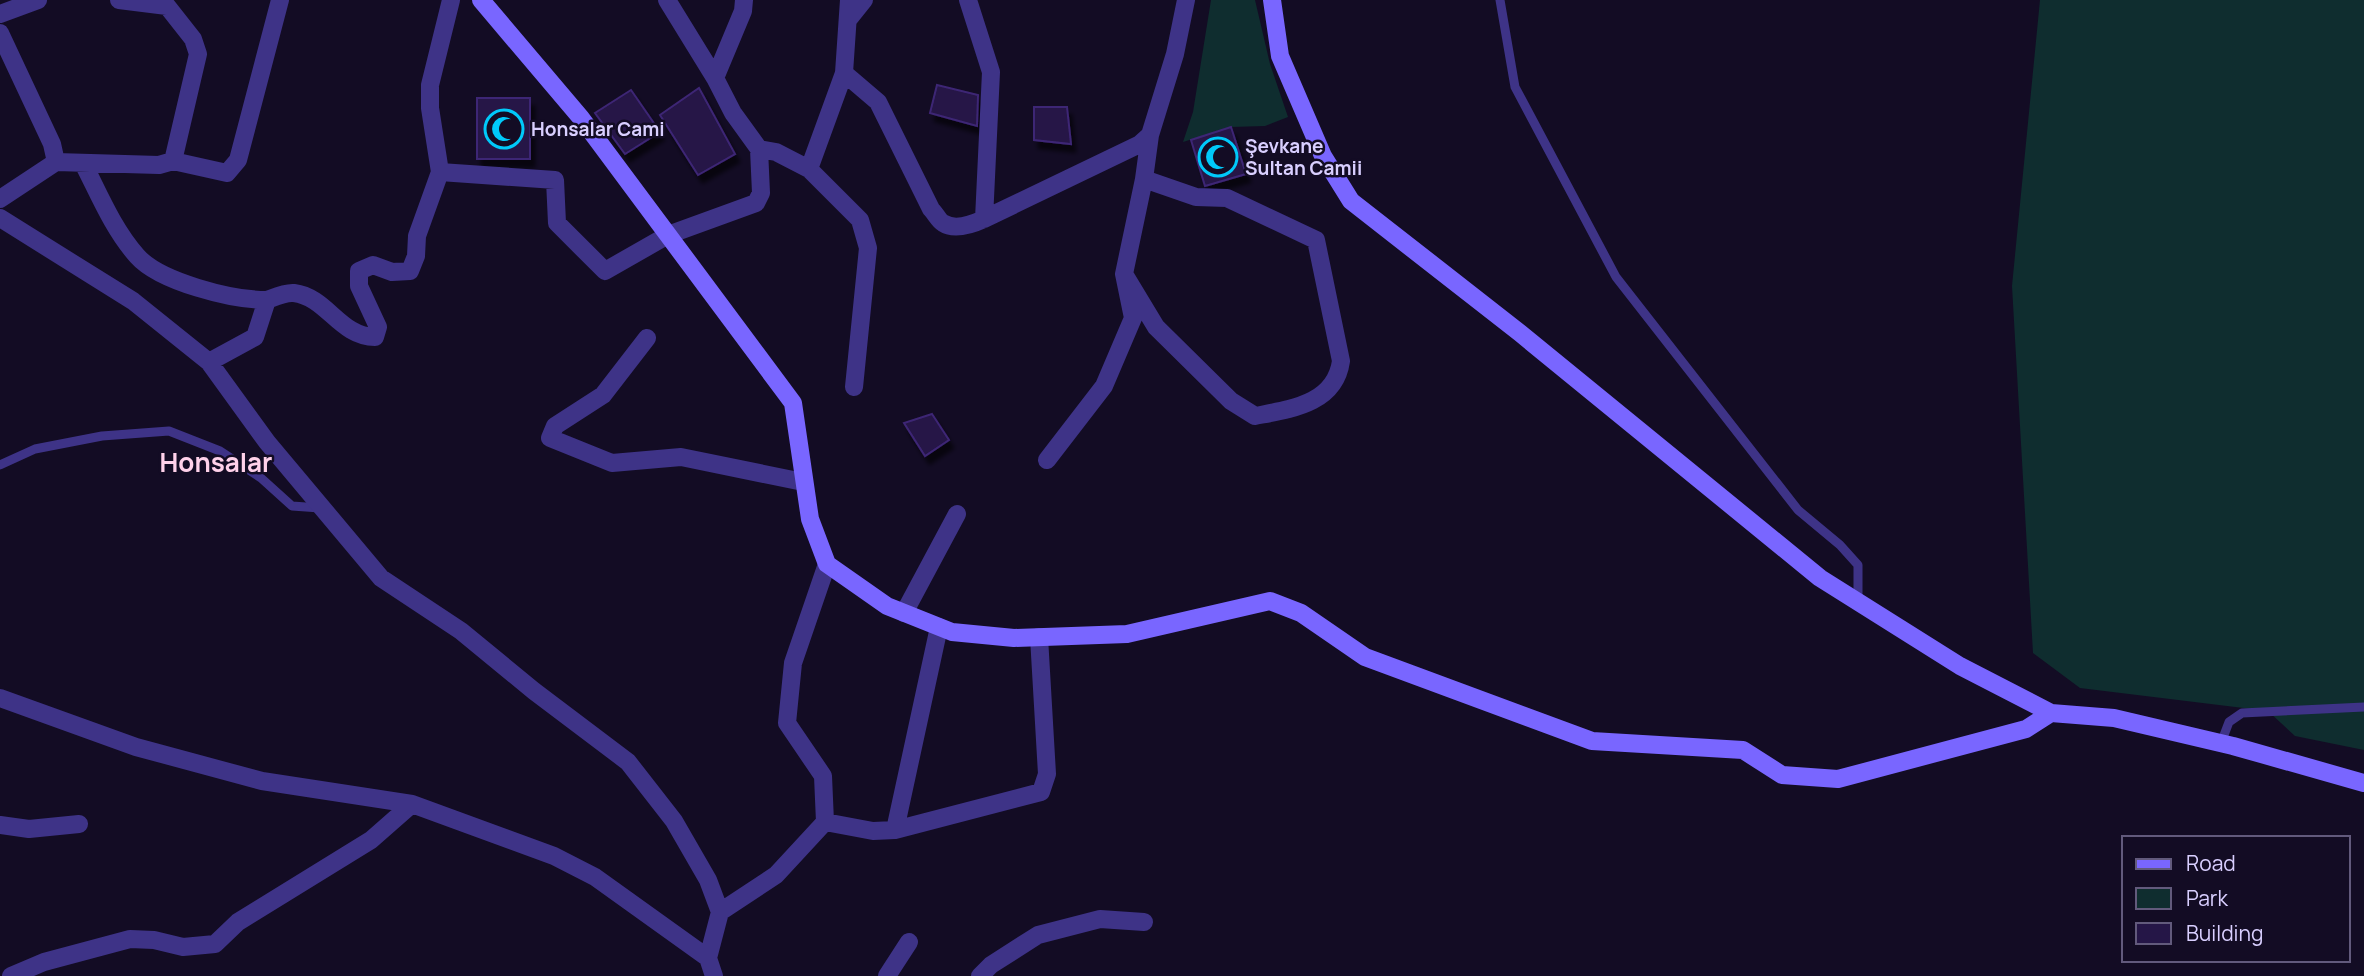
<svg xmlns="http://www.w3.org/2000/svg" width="2364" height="976" font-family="Manrope,sans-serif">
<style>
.green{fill:#0f2d2f}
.building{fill:#251647;stroke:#3e2675;stroke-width:2;filter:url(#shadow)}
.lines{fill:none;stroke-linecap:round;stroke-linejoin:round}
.lane{stroke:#3e3387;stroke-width:9}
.street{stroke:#3e3387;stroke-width:18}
.secondary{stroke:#7966ff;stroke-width:18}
.labels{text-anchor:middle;stroke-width:5;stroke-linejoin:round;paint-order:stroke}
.poi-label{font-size:19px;font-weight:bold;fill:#d9cfff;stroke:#130c24;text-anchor:start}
.district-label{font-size:26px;font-weight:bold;fill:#ffd1ea;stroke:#130c24}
</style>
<defs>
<filter id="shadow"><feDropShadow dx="4.5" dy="8" stdDeviation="2" flood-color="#0009"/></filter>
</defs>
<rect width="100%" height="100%" fill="#130c24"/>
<path class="green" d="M 1211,0 L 1255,0 L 1270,64 L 1288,117 L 1265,126 L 1231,127 L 1183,142 L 1193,112 Z
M 2040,0 L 2364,0 L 2364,750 L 2295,736 L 2268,711 L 2080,688 L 2033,653 L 2012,286 Z"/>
<path class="building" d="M 937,85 L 978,95 L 977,126 L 930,113 Z
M 699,88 L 735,154 L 698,175 L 660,115 Z
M 631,90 L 660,132 L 625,154 L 595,113 Z
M 477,98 L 530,98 L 530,159 L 477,159 Z
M 1034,107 L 1067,107 L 1071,144 L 1034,140 Z
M 1231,127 L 1246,174 L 1205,186 L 1191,140 Z
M 932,414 L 949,440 L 925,456 L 904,423 Z"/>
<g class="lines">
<path class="lane" d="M 1500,0 L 1515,87 L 1616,277 L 1798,510 L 1840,545 L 1858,565 L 1858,600
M 0,465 L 35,449 L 102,436 L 169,431 L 220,451 L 261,478 L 292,506 L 320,508
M 2221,743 L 2229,722 L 2242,713 L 2364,707"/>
<path class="street" d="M 119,0 L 167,6 L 193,39 L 198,54 L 173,161
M 667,0 L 715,78
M 849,0 L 844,73 L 878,102 L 931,209 C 935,213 939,221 943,223 C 955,231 973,224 984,219 L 1140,144 L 1150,135 L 1175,54 L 1186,0
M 968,0 L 991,72 L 984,219
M 0,14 L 38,0
M 848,20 L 864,0
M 0,33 L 52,144 L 56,162 L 0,199
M 759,149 L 776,152 L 809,169 L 860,220 L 868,248 L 854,387
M 56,162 L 159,165 L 173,161 L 227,173 L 238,160 L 280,0
M 83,163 C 99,194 113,229 137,256 C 160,282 232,300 267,300
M 809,169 L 844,73
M 440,172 L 555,180 L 557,223 L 605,271 L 668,235 L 756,203 L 761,193 L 759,149 L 733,113 L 715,78 L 743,11 L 744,0
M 0,218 L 133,301 L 209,362 L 267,442 L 381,578 L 461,631 L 534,691 L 628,762 L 674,821 L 708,880 L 720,912 L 708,958 L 714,976
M 1124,274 L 1156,327 L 1231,401 L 1255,416 C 1291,409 1335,404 1341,361 L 1316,240 L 1227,198 L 1196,197 L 1144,179
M 647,338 L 603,395 L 555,426 L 550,438 L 612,463 L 681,457 L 803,482
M 209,362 L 255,337 L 267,300 C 275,297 286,292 294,293 C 327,297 340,337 375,337 L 378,327 L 359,286 L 359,271 L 373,265 L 392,272 L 410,271 L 416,256 L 417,236 L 440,172 L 430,108 L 430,85 L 451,0
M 1047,460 L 1104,386 L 1133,318 L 1124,274 L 1144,179 L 1150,135
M 904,613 L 957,514
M 0,698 L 136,747 L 262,781 L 412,804 L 554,856 L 595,877 L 708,958
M 825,822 L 873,831 L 895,830 L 1041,792 L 1047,774 L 1039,637
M 0,825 L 29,829 L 79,824
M 895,830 L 939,627
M 720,912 L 776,875 L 825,822 L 823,776 L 787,723 L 793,663 L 827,564
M 11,976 L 44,962 L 130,939 L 154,940 L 183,947 L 215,944 L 238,922 L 371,840 L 412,804
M 887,976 L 909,942
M 980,976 L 991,965 L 1038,935 L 1100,919 L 1144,922"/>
<path class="secondary" d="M 481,0 L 581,118 L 793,403 L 810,519 L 827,564 L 887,606 L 952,632 L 1014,638 L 1127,634 L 1270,601 L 1301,613 L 1365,657 L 1592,741 L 1743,750 L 1782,775 L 1838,779 L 2026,729 L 2051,713
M 1272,0 L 1280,56 L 1323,156 L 1351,201 L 1520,333 L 1820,578 L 1960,666 L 2051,713 L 2114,718 L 2233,746 L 2364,783"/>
</g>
<defs>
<symbol id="mosque-ring" viewBox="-11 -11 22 22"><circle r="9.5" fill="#130c24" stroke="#00c9fa" stroke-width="1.5"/><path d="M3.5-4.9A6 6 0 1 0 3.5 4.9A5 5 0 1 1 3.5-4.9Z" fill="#00c9fa"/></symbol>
</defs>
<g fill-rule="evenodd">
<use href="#mosque-ring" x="482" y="107" width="44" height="44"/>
<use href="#mosque-ring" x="1196" y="135" width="44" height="44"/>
</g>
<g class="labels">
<g class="poi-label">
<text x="531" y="136">Honsalar Cami</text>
<text x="1245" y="153">Şevkane<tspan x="1245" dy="22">Sultan Camii</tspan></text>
</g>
<g class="district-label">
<text x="216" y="472">Honsalar</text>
</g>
</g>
<rect x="2122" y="836" width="228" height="126" fill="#130c24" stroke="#625a7c" stroke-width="2"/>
<rect x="2136" y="859" width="35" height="10" fill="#7966ff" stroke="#625a7c" stroke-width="2"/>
<text x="2186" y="871" font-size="21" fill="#d9cfff">Road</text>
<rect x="2136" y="888" width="35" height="21" fill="#0f2d2f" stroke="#625a7c" stroke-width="2"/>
<text x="2186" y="906" font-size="21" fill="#d9cfff">Park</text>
<rect x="2136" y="923" width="35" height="21" fill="#251647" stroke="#625a7c" stroke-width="2"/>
<text x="2186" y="941" font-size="21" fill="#d9cfff">Building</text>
</svg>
